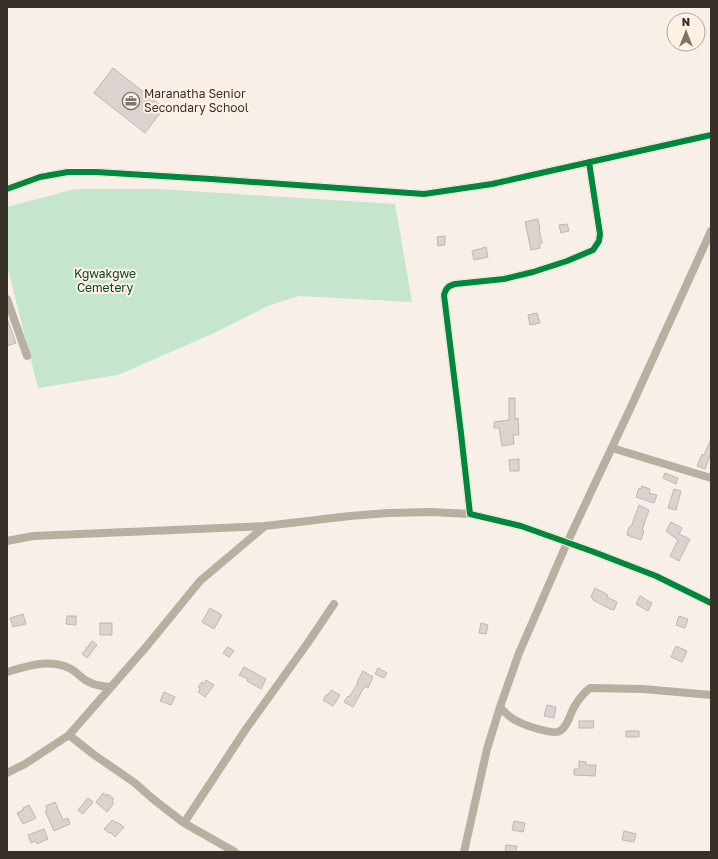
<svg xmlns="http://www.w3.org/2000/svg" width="718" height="859" font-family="'Golos Text',sans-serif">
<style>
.green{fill:#c5e5cd}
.building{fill:#dbd3cf;stroke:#beb6b2}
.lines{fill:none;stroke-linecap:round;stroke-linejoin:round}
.minor{stroke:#b7afa0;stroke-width:8}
.cycleway-casing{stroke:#fef1e2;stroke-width:8}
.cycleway{stroke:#00873e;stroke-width:6}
.labels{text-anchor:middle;stroke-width:4;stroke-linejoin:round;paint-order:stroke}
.poi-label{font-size:12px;fill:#37312a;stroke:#fef1e2;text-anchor:start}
.park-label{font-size:12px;fill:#003f25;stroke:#fef1e2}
</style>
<rect width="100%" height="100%" fill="#f8f0e8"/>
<path class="green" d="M 75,189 L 160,189 L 395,204 L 412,302 L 299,296 L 268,306 L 212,334 L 118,375 L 38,388 L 7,266 L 7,207 Z"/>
<path class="building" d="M 113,68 L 164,108 L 145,133 L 94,93 Z
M 538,219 L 540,229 L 539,229 L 542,243 L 539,244 L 540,248 L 531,250 L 525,222 Z
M 567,224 L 569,231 L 561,233 L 559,225 Z
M 445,236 L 445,245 L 438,246 L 437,237 Z
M 486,247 L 488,257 L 474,260 L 472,251 Z
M 537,313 L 540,323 L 530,325 L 528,315 Z
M 8,321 L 16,343 L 7,346 L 7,322 Z
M 509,398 L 515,398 L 515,419 L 518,418 L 519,435 L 513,435 L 514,444 L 502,446 L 499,428 L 494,428 L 494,422 L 509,420 Z
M 711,439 L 711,453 L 705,469 L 697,466 L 702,454 L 704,455 Z
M 519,459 L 519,471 L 510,471 L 509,460 Z
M 665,473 L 678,478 L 676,484 L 663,478 Z
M 642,486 L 650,489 L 649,493 L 657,495 L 654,503 L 636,497 L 639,488 L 641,489 Z
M 674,489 L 681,491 L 676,510 L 668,508 Z
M 639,505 L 649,510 L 642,530 L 644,531 L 641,540 L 627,535 L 629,527 L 631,527 Z
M 671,522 L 682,528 L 679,534 L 690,539 L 679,561 L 670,556 L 678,540 L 666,531 Z
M 595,588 L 608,595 L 607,597 L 617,602 L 614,610 L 612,609 L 612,610 L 593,600 L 593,599 L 591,597 Z
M 640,596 L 652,603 L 648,611 L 636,604 Z
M 210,608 L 222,615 L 214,629 L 202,622 Z
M 23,614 L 26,624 L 13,627 L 10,618 Z
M 67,616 L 76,616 L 76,625 L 66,624 Z
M 679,616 L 688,619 L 685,628 L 676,625 Z
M 100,623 L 112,623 L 112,635 L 100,635 Z
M 481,623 L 488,625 L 486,634 L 479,633 Z
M 92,641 L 97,645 L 87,658 L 82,654 Z
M 676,646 L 687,651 L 682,662 L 671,657 Z
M 228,647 L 234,651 L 229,657 L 223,653 Z
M 244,667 L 266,679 L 261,689 L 247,681 L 248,679 L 239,675 Z
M 378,668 L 387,673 L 384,678 L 375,674 Z
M 363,671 L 373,677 L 368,688 L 365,686 L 353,707 L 344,702 L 348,696 L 349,697 L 358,683 L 357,682 Z
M 206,680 L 214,685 L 205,697 L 198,692 L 200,689 L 198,687 L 202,682 L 204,684 Z
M 331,690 L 340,695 L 333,706 L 323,700 L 327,694 L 328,695 Z
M 164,692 L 175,697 L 171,705 L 160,701 Z
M 547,705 L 556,707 L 554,718 L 544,716 Z
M 579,721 L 594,721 L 593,728 L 579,728 Z
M 626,731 L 639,731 L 639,737 L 626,737 Z
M 579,761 L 586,762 L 586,765 L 596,765 L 595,776 L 574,775 L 574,769 L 579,769 Z
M 103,793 L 107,796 L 108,794 L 114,799 L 112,801 L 114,803 L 107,812 L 96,802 Z
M 88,798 L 93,802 L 83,814 L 78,810 Z
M 55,802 L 63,820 L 68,818 L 70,824 L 54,831 L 45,811 L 47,810 L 46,806 Z
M 29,805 L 36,818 L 23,824 L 17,813 L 23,810 L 23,808 Z
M 112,820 L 116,823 L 117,822 L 124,827 L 115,837 L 110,832 L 109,833 L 104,829 Z
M 514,821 L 525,823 L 523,832 L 512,830 Z
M 44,829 L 48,839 L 37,844 L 36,841 L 31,843 L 28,835 Z
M 624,831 L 636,834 L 634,842 L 622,840 Z
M 506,845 L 517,846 L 516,852 L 505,852 Z"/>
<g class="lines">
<path class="minor" d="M 589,162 L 600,234 L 599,241 L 593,250 L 567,261 L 533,272 L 504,279 L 455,284 C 448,286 446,288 444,295 L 461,433 L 470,514 L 521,526 L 594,552 L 656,576 L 711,603
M 7,189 L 40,177 L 68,172 L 96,172 L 211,179 L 424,194 L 492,184 L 711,135
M 7,299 L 27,356
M 612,448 L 711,478
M 7,541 L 33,536 L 57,535 L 265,526 L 350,516 L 388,513 L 431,512 L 470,514
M 7,672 C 28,666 50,658 71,669 C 78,673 82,679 89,682 C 96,686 103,686 110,687
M 500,707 C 505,713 511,719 519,722 C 527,726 554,735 560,731 C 568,726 570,714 574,707 C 579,699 583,693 590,688 L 643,689 L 711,695
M 69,735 L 93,754 L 135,783 L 153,799 L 184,823 L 235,852
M 7,773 L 25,764 L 69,735 L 146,647 L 200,581 L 265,526
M 184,823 L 246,729 L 307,644 L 334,604
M 464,852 L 487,749 L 500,707 L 519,653 L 567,543 L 630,409 L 711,231"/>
<defs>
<path id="cycleway" d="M 589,162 L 600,234 L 599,241 L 593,250 L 567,261 L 533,272 L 504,279 L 455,284 C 448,286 446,288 444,295 L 461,433 L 470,514 L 521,526 L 594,552 L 656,576 L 711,603
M 7,189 L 40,177 L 68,172 L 96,172 L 211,179 L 424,194 L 492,184 L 711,135"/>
</defs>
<use href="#cycleway" class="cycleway-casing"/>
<use href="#cycleway" class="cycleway"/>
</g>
<defs>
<symbol id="office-ring" viewBox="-11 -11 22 22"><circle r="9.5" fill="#fef1e2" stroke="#7b746c" stroke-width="1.5"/><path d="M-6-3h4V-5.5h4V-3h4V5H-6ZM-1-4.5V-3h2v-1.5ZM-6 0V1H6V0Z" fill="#7b746c"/></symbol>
</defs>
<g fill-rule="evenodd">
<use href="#office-ring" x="121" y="91" width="20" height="20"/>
</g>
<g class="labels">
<g class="poi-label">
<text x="144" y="98">Maranatha Senior<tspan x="144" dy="14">Secondary School</tspan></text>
</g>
<g class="park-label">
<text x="105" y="278">Kgwakgwe<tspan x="105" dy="14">Cemetery</tspan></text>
</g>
</g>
<rect width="718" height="859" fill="none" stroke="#37312a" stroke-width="16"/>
<g transform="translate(686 32)"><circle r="19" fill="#fef1e2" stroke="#aea498"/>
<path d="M0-3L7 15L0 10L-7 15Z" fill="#7b746c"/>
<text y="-6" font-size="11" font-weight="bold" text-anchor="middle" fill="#37312a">N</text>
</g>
</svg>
